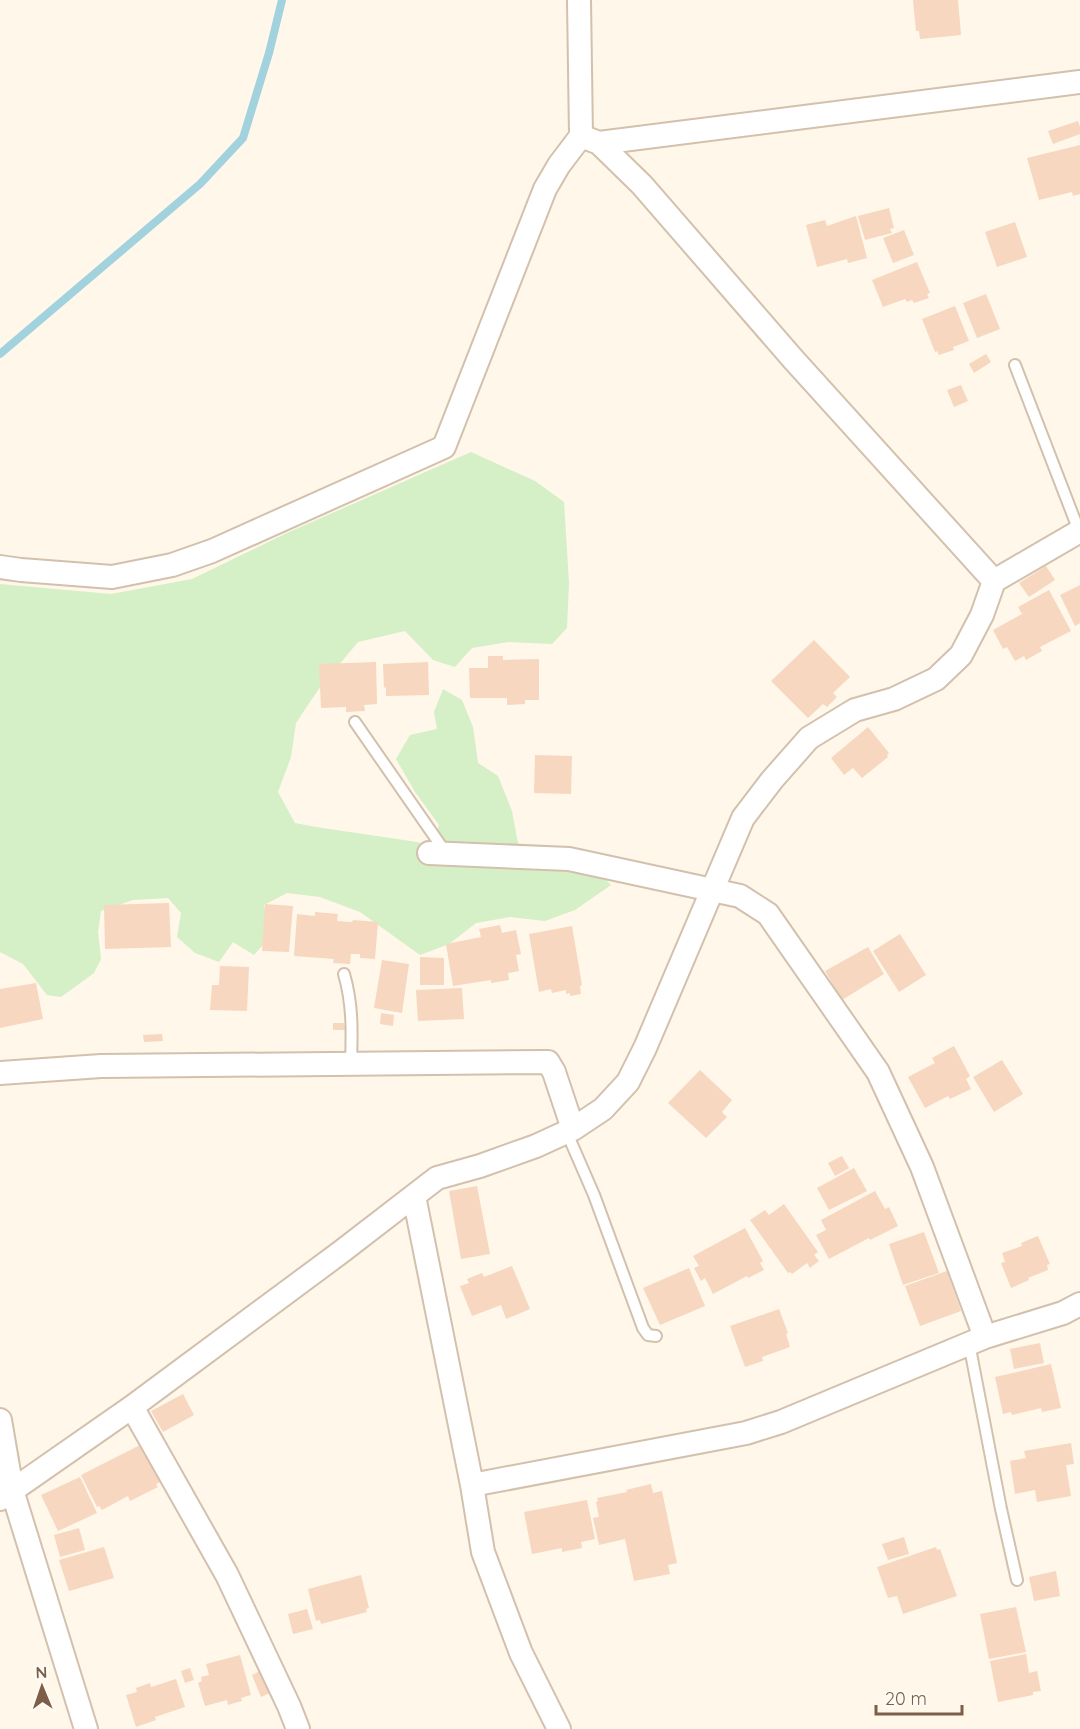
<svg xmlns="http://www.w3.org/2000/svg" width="1080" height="1729" font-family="Quicksand,sans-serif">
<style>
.green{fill:#d5efc6}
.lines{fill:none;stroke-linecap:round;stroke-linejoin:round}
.stream{stroke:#a1d2de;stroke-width:8}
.building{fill:#f7d7bf}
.lane-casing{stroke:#d3c0ad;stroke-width:14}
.street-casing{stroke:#d3c0ad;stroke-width:26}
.lane{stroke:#fff;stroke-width:10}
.street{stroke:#fff;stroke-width:22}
</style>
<rect width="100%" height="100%" fill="#fef7ea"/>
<path class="green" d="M 471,452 L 535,481 L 564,502 L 569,583 L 567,628 L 552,644 L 508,642 L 472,648 L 455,667 L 433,660 L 405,631 L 358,642 L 318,690 L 296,723 L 291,757 L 278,792 L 295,823 C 340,832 386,836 432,845 L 439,825 L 415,792 L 396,759 L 410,735 L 437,729 L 434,712 L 443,689 L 462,700 L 473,727 L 478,763 L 498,776 L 512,811 L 521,860 L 564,871 L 601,875 L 611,885 L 575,910 L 545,921 L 510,917 L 476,923 L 449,944 L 420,955 L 360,912 L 320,897 L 287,893 L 264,905 L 270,937 L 254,955 L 233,942 L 219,962 L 195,953 L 177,937 L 181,913 L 168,898 L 133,900 L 101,911 L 98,932 L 101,959 L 94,973 L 61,997 L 47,995 L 23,964 L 0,952 L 0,584 L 111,594 L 192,579 L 287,533 Z"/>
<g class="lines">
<path class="stream" d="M 0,354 L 200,184 L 243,138 L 269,53 L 282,0"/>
</g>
<path class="building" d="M 913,0 L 958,0 L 961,35 L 920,39 L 919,31 L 916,31 Z
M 1078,121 L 1080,127 L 1080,134 L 1053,144 L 1048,131 Z
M 1080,145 L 1080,194 L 1073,196 L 1072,192 L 1039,200 L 1027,158 Z
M 889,208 L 894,228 L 890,229 L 892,233 L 865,240 L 858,216 Z
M 856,216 L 867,258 L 848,263 L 847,259 L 817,267 L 806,225 L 825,220 L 827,226 Z
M 1015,222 L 1027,257 L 997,267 L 985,232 Z
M 904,230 L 914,255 L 893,263 L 883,238 Z
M 917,262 L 930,293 L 927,294 L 929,298 L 914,303 L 912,300 L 907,302 L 905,299 L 883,307 L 872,280 Z
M 986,294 L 1000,329 L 977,338 L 963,303 Z
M 955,306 L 969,341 L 953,347 L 954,350 L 939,355 L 937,351 L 935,352 L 922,319 Z
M 986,354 L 991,362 L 974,373 L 969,364 Z
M 961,385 L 968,401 L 954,407 L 947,390 Z
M 1046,566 L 1055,580 L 1029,597 L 1019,583 Z
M 1080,585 L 1080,623 L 1075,626 L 1060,595 Z
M 1049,590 L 1071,631 L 1040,647 L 1042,651 L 1026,660 L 1024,656 L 1015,661 L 1007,647 L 1003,649 L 993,630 L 1022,614 L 1018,607 Z
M 814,640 L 850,677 L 833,693 L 837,697 L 827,707 L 823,704 L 808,718 L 771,681 Z
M 488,656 L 503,656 L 503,660 L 539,659 L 539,700 L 525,700 L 525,704 L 507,705 L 507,698 L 470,698 L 469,668 L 488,668 Z
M 376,662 L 377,704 L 364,705 L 365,711 L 346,712 L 346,707 L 321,708 L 319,664 Z
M 428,662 L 429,695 L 386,696 L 386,687 L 384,688 L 383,664 Z
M 868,727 L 889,753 L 887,755 L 888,757 L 862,778 L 853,768 L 844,775 L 831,758 Z
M 535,755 L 572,756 L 571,794 L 534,793 Z
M 169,903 L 171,947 L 105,949 L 104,905 Z
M 265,904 L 293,906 L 289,952 L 262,951 Z
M 315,912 L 338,914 L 337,921 L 352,922 L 353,920 L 378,922 L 375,959 L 360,958 L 360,954 L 351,954 L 350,964 L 333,963 L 334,959 L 294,956 L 297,914 L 315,916 Z
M 500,925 L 502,933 L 516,930 L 521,954 L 516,955 L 519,971 L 508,973 L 509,980 L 491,983 L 491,980 L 453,986 L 446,944 L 481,937 L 479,929 Z
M 572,926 L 582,985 L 580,986 L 581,994 L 570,996 L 570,993 L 566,994 L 566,990 L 552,993 L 551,989 L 539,992 L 529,934 Z
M 900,934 L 926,975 L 899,992 L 873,951 Z
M 868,947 L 884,974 L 842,1000 L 825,971 Z
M 420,957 L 444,958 L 444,985 L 420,985 Z
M 382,960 L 409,964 L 402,1013 L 374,1008 Z
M 220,966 L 249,967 L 247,1011 L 210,1010 L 212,985 L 219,985 Z
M 36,983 L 43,1019 L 0,1028 L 0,989 Z
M 462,988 L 464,1019 L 418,1021 L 416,990 Z
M 381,1013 L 394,1015 L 393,1026 L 380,1024 Z
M 333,1023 L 344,1023 L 345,1030 L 333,1030 Z
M 162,1034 L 163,1041 L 144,1042 L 143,1035 Z
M 954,1046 L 970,1076 L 966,1079 L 971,1089 L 950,1099 L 948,1096 L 925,1108 L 908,1077 L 935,1063 L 932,1058 Z
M 1002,1060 L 1023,1094 L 994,1112 L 973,1077 Z
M 700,1070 L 732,1100 L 722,1112 L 727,1117 L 706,1138 L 668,1103 Z
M 842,1156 L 849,1168 L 835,1176 L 828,1163 Z
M 854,1168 L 867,1191 L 829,1210 L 817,1188 Z
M 477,1186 L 490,1254 L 461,1259 L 449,1191 Z
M 875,1191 L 885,1209 L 889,1207 L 898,1226 L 870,1240 L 869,1238 L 829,1259 L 816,1235 L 826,1230 L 821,1220 Z
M 784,1204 L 818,1252 L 814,1255 L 819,1261 L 810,1268 L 807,1263 L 792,1274 L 790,1272 L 788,1273 L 750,1220 L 765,1210 L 769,1215 Z
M 745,1228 L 763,1261 L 760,1263 L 764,1270 L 748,1278 L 747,1276 L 713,1294 L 705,1278 L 701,1281 L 694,1268 L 699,1266 L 693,1256 Z
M 924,1232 L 939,1273 L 903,1285 L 889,1244 Z
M 1038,1236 L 1050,1264 L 1047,1265 L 1048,1270 L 1028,1278 L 1029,1280 L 1011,1288 L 1001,1263 L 1005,1262 L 1002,1253 L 1022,1246 L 1021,1243 Z
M 512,1266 L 530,1309 L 506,1319 L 501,1305 L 472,1316 L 460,1286 L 469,1283 L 467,1279 L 482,1273 L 484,1277 Z
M 689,1268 L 705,1306 L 660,1325 L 643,1288 Z
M 947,1271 L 961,1311 L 920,1326 L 905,1286 Z
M 779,1309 L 788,1333 L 786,1334 L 790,1347 L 762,1357 L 763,1361 L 745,1367 L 730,1326 Z
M 1040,1343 L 1044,1363 L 1014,1369 L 1010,1349 Z
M 1051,1364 L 1061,1408 L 1042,1412 L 1041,1408 L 1012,1415 L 1011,1412 L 1003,1414 L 995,1377 Z
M 183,1394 L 194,1415 L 163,1432 L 151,1411 Z
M 1071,1443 L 1074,1464 L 1066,1465 L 1071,1496 L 1037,1502 L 1035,1490 L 1015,1494 L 1010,1461 L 1026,1458 L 1024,1451 Z
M 140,1445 L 160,1482 L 156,1484 L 158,1487 L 130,1501 L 128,1496 L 102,1510 L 99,1506 L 97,1507 L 81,1475 Z
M 80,1477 L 97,1513 L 58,1531 L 41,1495 Z
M 651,1484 L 653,1493 L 662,1491 L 677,1563 L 668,1565 L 670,1574 L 634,1581 L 625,1539 L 599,1545 L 593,1518 L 599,1517 L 596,1502 L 598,1501 L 597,1498 L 627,1492 L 626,1490 Z
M 587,1500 L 595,1539 L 581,1542 L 582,1548 L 562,1552 L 562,1548 L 532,1554 L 524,1512 Z
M 79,1528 L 85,1550 L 60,1557 L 54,1535 Z
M 904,1537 L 909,1554 L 888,1560 L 882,1544 Z
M 104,1547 L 114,1578 L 69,1591 L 59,1560 Z
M 936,1547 L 937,1550 L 940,1549 L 957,1596 L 903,1614 L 897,1596 L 888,1598 L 877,1567 Z
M 1056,1571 L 1060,1596 L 1034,1601 L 1029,1577 Z
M 361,1575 L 369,1608 L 366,1609 L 367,1612 L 321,1624 L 320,1620 L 316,1621 L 308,1589 Z
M 1016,1607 L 1026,1652 L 989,1659 L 980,1614 Z
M 307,1609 L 313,1629 L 293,1634 L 288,1614 Z
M 1026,1654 L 1029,1673 L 1037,1671 L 1041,1691 L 1033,1692 L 1033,1695 L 998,1702 L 990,1661 Z
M 240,1655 L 251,1695 L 241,1698 L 242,1701 L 228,1705 L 227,1700 L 205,1706 L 198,1683 L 202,1681 L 201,1677 L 209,1675 L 206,1664 Z
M 190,1668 L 194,1680 L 185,1683 L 181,1671 Z
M 262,1670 L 272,1692 L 261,1697 L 252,1675 Z
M 176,1679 L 185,1707 L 155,1717 L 156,1720 L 136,1727 L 126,1695 L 137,1692 L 136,1688 L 150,1683 L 151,1687 Z"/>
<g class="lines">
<defs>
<path id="lane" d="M 1015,365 L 1079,531
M 355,722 L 446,853
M 344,974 C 353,1005 352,1032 351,1064
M 567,1133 L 594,1195 L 643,1328 L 648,1335 L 656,1336
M 969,1343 L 1001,1509 L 1017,1580"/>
<path id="street" d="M 581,136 L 599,143 L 642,185 L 793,359 L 994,581
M 599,143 L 1080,82
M 0,567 L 21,570 L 112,577 L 172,565 L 212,551 L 444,447 L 545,189 L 559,165 L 581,136 L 579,0
M 429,853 L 569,859 L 740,896 L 768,914 L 878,1072 L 922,1167 L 985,1337
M 0,1073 L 101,1066 L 548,1062 L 554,1072 L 573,1129
M 414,1196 L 472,1485 L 483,1552 L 521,1653 L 559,1729
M 132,1407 L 227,1575 L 289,1706 L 298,1729
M 0,1420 L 12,1490 L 86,1729
M 472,1485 L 746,1433 L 781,1422 L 985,1337 L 1063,1313 L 1080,1304
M 0,1499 L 132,1407 L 341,1252 L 437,1178 L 480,1166 L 536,1146 L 573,1129 L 603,1109 L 628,1082 L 645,1048 L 743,818 L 772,780 L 809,738 L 855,710 L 894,699 L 936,679 L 961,655 L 982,615 L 994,581 L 1080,531"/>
</defs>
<use href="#lane" class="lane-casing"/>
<use href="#street" class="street-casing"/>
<use href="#lane" class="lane"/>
<use href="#street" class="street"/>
</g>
<g transform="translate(42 1687) rotate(358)" stroke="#fffbf3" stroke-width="4.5" paint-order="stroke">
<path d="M0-4.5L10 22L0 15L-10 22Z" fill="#7d5e49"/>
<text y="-9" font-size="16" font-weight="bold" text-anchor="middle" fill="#7d5e49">N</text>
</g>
<path d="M876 1705v9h86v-9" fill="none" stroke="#7d5e49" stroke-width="3"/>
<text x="885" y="1705" font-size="18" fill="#7d5e49" stroke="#fffbf3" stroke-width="4.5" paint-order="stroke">20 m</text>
</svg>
